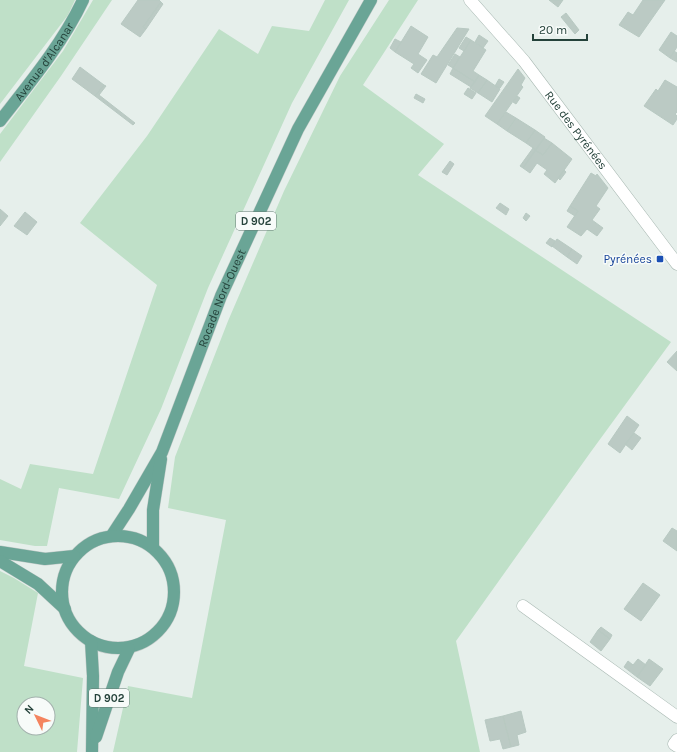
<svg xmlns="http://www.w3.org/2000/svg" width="677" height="752" font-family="Karla,sans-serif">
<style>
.green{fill:#bfe0c8;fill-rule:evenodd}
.building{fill:#bbcac4;stroke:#b8c9c2}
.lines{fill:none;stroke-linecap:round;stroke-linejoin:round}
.minor-casing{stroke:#a8b8b2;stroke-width:13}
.major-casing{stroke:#c2cac8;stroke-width:13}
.minor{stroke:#fff;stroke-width:12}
.major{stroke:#6aa596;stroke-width:12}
.transit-dot{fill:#1a4fb4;stroke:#f7fbf9;stroke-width:1.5}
.labels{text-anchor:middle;stroke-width:3;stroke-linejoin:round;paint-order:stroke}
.shield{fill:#f7fbf9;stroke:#637a73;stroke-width:1}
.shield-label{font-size:11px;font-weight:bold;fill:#24423a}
.street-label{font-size:12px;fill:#24423a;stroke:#f7fbf9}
.transit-label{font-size:12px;fill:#164399;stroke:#f7fbf9;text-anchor:end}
</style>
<rect width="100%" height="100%" fill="#e6efeb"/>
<path class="green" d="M 0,0 L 75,0 L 68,15 L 0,104 Z
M 93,0 L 112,0 L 61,76 L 0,162 L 0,134 L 63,51 Z
M 325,0 L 349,0 L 292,103 L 208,288 L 161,409 L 119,499 L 59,488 L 47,546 L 35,546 L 0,540 L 0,479 L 21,489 L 30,464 L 93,474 L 157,285 L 80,223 L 147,136 L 219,29 L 258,54 L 272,26 L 309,31 Z
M 389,0 L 418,0 L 363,85 L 444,144 L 418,175 L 671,342 L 590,453 L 456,641 L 480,752 L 113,752 L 128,686 L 192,698 L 226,520 L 168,508 L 175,457 L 228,321 L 284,191 L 340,76 Z
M 0,571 L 14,578 L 38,593 L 24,666 L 83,678 L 77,752 L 0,752 ZM 24,704 L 48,704 L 48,728 L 24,728 Z"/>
<path class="building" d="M 138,0 L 159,0 L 161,2 L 143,27 L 146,29 L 140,37 L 121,24 Z
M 549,0 L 563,0 L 558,7 Z
M 643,0 L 665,0 L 639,37 L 619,25 L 628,12 L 633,15 Z
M 161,2 L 163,4 L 146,29 L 143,27 Z
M 566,13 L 579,30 L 575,34 L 561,17 Z
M 411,26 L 428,37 L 418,54 L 427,60 L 418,73 L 411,68 L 414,64 L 395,52 Z
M 457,28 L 469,29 L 436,83 L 421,74 L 433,55 L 437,57 Z
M 671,32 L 677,36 L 677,47 L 670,58 L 659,50 Z
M 479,35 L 488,41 L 483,48 L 475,42 Z
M 466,37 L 471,40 L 464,51 L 459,48 Z
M 395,39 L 401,42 L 395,52 L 390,48 Z
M 471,40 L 486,50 L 473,71 L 479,75 L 475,82 L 453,68 Z
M 674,51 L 677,53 L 677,62 L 670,58 Z
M 455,54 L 460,57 L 453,68 L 448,65 Z
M 80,67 L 104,85 L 95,96 L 72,79 Z
M 453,68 L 475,82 L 471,87 L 450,74 Z
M 518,69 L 525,78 L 521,85 L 523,87 L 497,124 L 485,116 Z
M 479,75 L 487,80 L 478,93 L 470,88 Z
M 499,79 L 504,82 L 500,88 L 495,86 Z
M 487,80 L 500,89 L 492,102 L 478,93 Z
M 665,80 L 677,87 L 677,112 L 675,114 L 677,116 L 677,119 L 673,125 L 644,106 L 656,89 L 658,91 Z
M 104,85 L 106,86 L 99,95 L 135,123 L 133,125 L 95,96 Z
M 468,88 L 476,93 L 472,99 L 464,94 Z
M 416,94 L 425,99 L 423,103 L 414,98 Z
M 517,96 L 520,98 L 516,104 L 513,102 Z
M 506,112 L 516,118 L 507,131 L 497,124 Z
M 516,118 L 535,130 L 526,143 L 507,131 Z
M 535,130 L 545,137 L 536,150 L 526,143 Z
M 544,138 L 552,143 L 543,155 L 535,150 Z
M 552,143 L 572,159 L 555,183 L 544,174 L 547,170 L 537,163 L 530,173 L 523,168 L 535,150 L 543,155 Z
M 533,148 L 536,150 L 523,168 L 520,166 Z
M 450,161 L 454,164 L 447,175 L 442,172 Z
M 564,170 L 566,172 L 560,180 L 558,178 Z
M 591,173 L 596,176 L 597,174 L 608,188 L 596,206 L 600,209 L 592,220 L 603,228 L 597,236 L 587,229 L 581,236 L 567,227 L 578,211 L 570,206 Z
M 500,203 L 509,209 L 506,215 L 496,208 Z
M 570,206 L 578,211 L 575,216 L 567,211 Z
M 0,209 L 8,216 L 0,226 Z
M 25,212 L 37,222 L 27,235 L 14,226 Z
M 526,213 L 530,216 L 526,221 L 523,218 Z
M 550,238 L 555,241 L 552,247 L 546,243 Z
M 557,239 L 572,249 L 567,257 L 552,246 Z
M 572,249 L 582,256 L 577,264 L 567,257 Z
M 677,351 L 677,371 L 667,362 Z
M 627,416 L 639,425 L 620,453 L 608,444 Z
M 634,433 L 641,438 L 632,450 L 625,444 Z
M 672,528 L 677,531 L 677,551 L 663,541 Z
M 643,583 L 660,595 L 641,621 L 624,609 Z
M 601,627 L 612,635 L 610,639 L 598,630 Z
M 598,630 L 610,639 L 601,651 L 590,642 Z
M 638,659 L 646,665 L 637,677 L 624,667 L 628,661 L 633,665 Z
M 649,659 L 663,669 L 650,686 L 637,677 Z
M 521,711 L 526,732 L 517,735 L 519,745 L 511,747 L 503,716 Z
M 503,716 L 511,747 L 503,749 L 500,739 L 490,741 L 485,720 Z"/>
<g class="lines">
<defs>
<g id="minor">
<path id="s1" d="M 470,0 L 524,61 L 677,264"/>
<path d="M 523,606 L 677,717"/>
<path d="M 677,740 L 674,744 L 677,746"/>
</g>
<g id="major">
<path id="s2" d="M 0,121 C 29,84 63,43 83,0"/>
<path id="s3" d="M 112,535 L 129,509 L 162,452 L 221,296 L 298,129 L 371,0"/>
<circle cx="118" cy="592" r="56"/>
<path d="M 153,546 L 153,510 L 161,459"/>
<path d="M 0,552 L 45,559 L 74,556"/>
<path d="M 0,561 L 38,584 L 65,609"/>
<path d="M 91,641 L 93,676 L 92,752"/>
<path d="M 96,737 L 118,672 L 129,649"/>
</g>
</defs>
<use href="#minor" class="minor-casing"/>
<use href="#major" class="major-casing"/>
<use href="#minor" class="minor"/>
<use href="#major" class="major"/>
</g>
<rect class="transit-dot" x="656" y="255" width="8" height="8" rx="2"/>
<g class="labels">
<g class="shield">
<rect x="236" y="212" width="40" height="18" rx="3"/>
<rect x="89" y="689" width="40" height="18" rx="3"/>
</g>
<g class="shield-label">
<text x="256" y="225">D 902</text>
<text x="109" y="702">D 902</text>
</g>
<g class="street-label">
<text dy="4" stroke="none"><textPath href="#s2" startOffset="74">Avenue d'Alcanar</textPath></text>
<text dy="4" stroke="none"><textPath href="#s1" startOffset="168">Rue des Pyrénées</textPath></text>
<text dy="4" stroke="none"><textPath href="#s3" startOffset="262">Rocade Nord-Ouest</textPath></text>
</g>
<g class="transit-label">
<text x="652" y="263">Pyrénées</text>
</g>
</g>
<g transform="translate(36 716) rotate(313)"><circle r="19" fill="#f7fbf9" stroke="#a3b1ad"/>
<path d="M0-3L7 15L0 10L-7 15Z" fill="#f4845f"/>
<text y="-6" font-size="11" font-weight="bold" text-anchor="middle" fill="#24423a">N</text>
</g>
<path d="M533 34v6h54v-6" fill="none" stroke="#24423a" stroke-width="2"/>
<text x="539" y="34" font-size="12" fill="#24423a" stroke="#f7fbf9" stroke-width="3" paint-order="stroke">20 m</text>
</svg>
